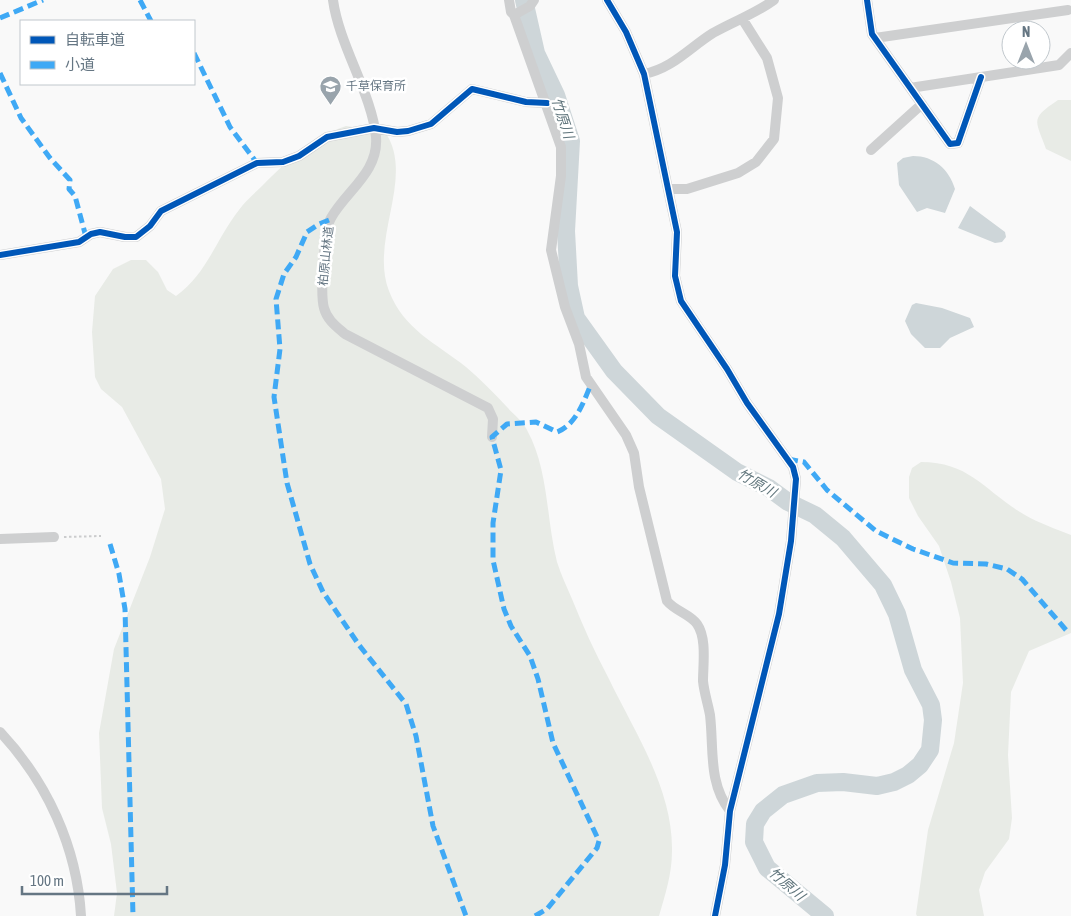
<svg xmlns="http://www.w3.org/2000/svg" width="1071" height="916" font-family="'Asap Condensed','Noto Sans JP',sans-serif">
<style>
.green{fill:#e8ebe6}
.water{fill:#ced6d9}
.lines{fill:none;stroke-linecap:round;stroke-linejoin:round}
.river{stroke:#ced6d9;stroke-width:18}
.path{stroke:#cbcccd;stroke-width:2;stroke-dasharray:2.5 2.5;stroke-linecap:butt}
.minor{stroke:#cecfd0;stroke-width:10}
.quiet{stroke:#3fa9f5;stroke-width:5;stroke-dasharray:10 5;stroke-linecap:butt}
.cycleway-casing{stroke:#fff;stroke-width:9}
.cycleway{stroke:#0057b8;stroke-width:6}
.labels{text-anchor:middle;stroke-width:5;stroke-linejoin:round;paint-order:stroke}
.poi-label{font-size:12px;fill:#657683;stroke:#fff;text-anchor:start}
.street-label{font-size:12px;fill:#657683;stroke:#fff}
.water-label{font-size:14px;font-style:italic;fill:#60757c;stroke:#fff}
</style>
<rect width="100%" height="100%" fill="#f9f9f9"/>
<path class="green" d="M 1058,100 L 1071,100 L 1071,161 L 1046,149 C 1035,119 1030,119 1058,100 Z
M 346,126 L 385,132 C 416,177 369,239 389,291 C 404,330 436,343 466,367 C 480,379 494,393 507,407 C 513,414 523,421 527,430 C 549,470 546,519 557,562 C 561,575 567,587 572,599 C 583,626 595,653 609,679 C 635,733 673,789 672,851 C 672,874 665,895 659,916 L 114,916 L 117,893 L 111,844 L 102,808 L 99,733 L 114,649 L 150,557 L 165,509 L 161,479 L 122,407 L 101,389 L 95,377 L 92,332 L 95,296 L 113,269 L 131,260 L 146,260 L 158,272 L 167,290 L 176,296 C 207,274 216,239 239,210 C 245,201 255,193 263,185 C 288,160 312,137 346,126 Z
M 921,462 C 971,462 985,492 1025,515 C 1039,523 1056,529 1071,535 L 1071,633 L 1029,651 L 1011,692 L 1008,755 L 1012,818 L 1009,839 L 985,872 L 979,890 L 984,916 L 917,916 L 916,914 L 928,830 L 954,743 L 963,683 L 960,618 L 951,582 L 939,546 L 918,516 L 909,498 L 909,477 L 912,468 Z"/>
<path class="water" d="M 913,156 C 934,156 949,169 955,189 L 945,213 L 927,208 L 917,212 L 899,185 L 897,163 L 903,158 Z
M 970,206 L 1005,232 L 1006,237 L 1002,242 L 995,243 L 958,228 Z
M 916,303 L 942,308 L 970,318 L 974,327 L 950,338 L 940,348 L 925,348 L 911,334 L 905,321 L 912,305 Z"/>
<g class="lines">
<path class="river" d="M 524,0 L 536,53 L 556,95 L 571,141 L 566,231 L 569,286 L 576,318 L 614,371 L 658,416 L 737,472 L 769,488 L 788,502 L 815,515 L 843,538 L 883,585 L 897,614 L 913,670 L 931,705 L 933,720 L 930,750 L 920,765 L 908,775 L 894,782 L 877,786 L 843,782 L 817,783 L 783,795 L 763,811 L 755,824 L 754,842 L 767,868 L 825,916"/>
<path class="path" d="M 64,537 L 101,536"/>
<path class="minor" d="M 333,0 C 339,45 372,94 376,137 C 379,172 346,191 331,218 C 324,230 320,294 324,308 C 327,320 337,327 345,334 L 488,408 L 493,419 L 492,437
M 509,0 L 511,12 L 514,15 L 561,147 L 561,176 L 551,250 L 565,307 L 579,344 L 586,377 L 626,435 L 634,453 L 639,487 L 667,601 C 675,611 690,614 697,624 C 707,638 703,665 703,681 C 704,692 708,704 710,715 C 714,749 708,783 730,811
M 607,0 L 626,32 L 644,74 L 677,232 L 675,276 L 681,301 L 727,369 L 747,403 L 793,467 L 796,479 L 791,541 L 779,614 L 730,811 L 725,865 L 715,916
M 867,0 L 872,34 L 950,144 L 958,143 L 981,77
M 514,15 L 530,6 L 534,0
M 875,38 L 1068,10
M 644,74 C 673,68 689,48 713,33 C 734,21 755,14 774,0
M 910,88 L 1059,65 L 1071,53
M 871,150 L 922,104
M 668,189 L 687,189 L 738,173 L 756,162 L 774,139 L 778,98 L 767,58 L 743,20
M 0,255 L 79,242 L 91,234 L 100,232 L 125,237 L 136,237 L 150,226 L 161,211 L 257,163 L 283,162 L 299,156 L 327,137 L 374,128 L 397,132 L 408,131 L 431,124 L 472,89 L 526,102 L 547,103
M 0,539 L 54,537
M 0,732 C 47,782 77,847 81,916"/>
<path class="quiet" d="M 140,0 L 151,21
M 0,18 L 43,0
M 194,53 L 230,127 L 257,163
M 0,73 L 21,118 L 50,158 L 70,180 L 69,189 L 75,196 L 86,237
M 329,220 L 319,224 L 307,232 L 296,257 L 284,274 L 276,299 L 280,349 L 274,397 L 287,483 L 310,564 L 323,592 L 359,645 L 406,704 L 416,736 L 433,826 L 466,916
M 788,459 L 804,462 L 827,490 L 876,531 L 913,549 L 953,563 L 986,564 L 1007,569 L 1022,579 L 1066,630
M 110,544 L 119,574 L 125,609 L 133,916
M 535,916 L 547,909 L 597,848 L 599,841 L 553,743 L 538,679 L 530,656 L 511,626 L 504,609 L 493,560 L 493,523 L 501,470 L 492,437 L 507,424 L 536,422 L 557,432 C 576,425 584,401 591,384"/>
<defs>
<path id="cycleway" d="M 607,0 L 626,32 L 644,74 L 677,232 L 675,276 L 681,301 L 727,369 L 747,403 L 793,467 L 796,479 L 791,541 L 779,614 L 730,811 L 725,865 L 715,916
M 867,0 L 872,34 L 950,144 L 958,143 L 981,77
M 0,255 L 79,242 L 91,234 L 100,232 L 125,237 L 136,237 L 150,226 L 161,211 L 257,163 L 283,162 L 299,156 L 327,137 L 374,128 L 397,132 L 408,131 L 431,124 L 472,89 L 526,102 L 547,103"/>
</defs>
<use href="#cycleway" class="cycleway-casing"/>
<use href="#cycleway" class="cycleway"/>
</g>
<defs>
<symbol id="school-pin" viewBox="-11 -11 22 30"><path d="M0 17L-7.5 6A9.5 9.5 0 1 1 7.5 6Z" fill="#99a4ac" stroke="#fff"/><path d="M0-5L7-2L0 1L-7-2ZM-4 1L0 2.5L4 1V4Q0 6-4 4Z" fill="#fff"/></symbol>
</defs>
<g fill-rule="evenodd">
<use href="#school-pin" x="318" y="74" width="25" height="34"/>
</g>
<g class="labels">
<g class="poi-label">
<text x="346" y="90">千草保育所</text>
</g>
<g class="street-label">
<text transform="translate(326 256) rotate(-84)" y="4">柏原山林道</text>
</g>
<g class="water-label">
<text transform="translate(563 118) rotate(72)" y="5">竹原川</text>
<text transform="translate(757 483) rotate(30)" y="5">竹原川</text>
<text transform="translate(787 884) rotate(41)" y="5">竹原川</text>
</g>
</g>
<rect x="20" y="20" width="175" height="65" fill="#ffffff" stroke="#c1c8cd"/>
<rect x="30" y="36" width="25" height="8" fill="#0057b8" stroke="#c1c8cd"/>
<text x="65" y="45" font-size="15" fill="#657683">自転車道</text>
<rect x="30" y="61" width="25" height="8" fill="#3fa9f5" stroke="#c1c8cd"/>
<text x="65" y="70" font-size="15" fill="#657683">小道</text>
<g transform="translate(1026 45)"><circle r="24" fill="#ffffff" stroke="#c1c8cd"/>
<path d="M0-4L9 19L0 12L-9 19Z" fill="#99a4ac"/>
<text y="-8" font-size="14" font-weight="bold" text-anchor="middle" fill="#657683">N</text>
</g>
<path d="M22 886v8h145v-8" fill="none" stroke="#657683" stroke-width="2.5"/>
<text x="30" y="886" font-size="15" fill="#657683" stroke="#ffffff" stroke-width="4" paint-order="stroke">100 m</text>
</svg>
